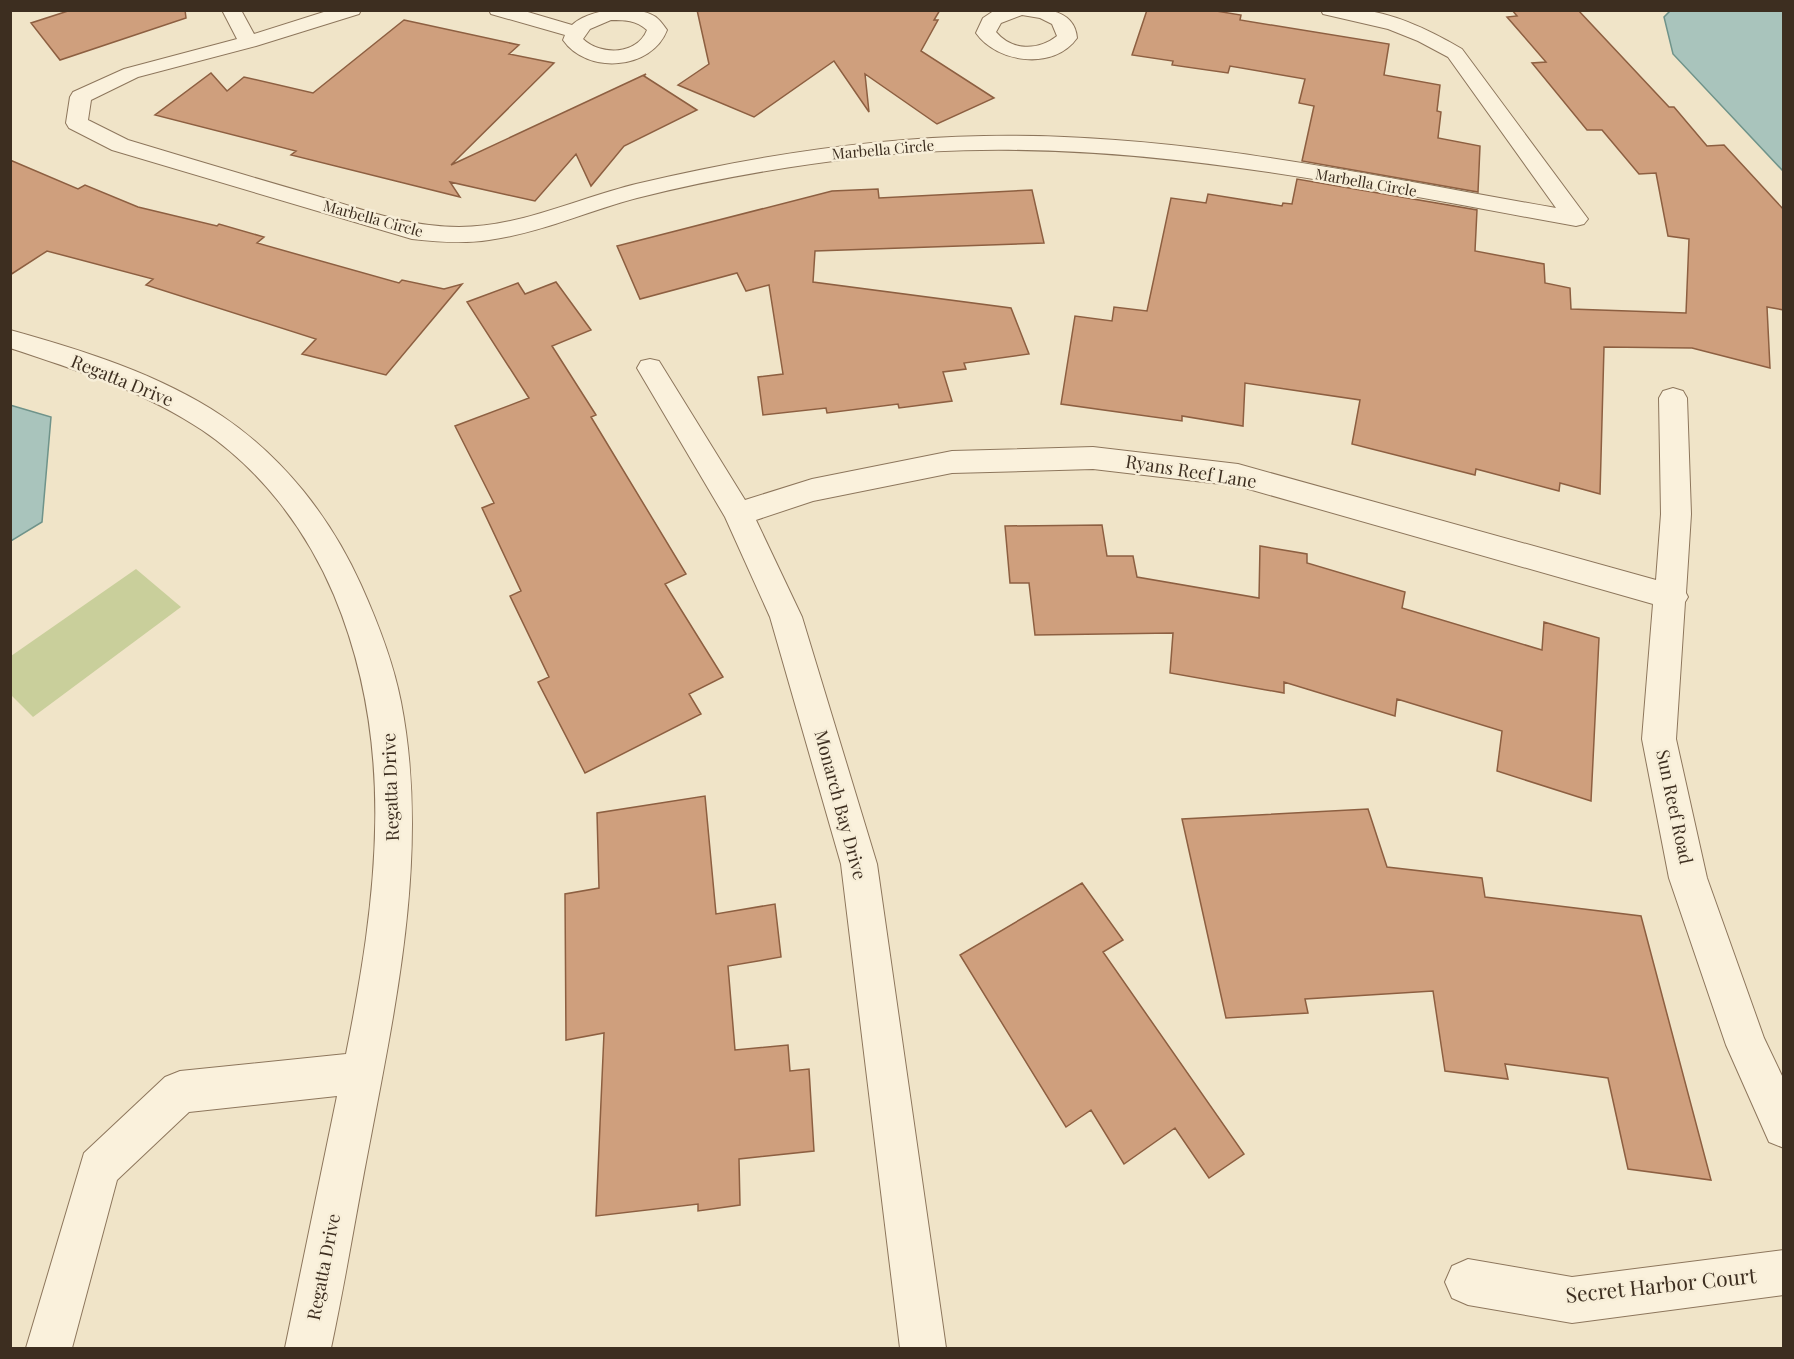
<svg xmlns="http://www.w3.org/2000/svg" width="1794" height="1359" font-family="'Playfair Display',serif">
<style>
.green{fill:#c9cf9b}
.water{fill:#a9c4bc;stroke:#6f938a;stroke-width:1.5}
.building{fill:#cf9f7d;stroke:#8d5f41;stroke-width:1.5}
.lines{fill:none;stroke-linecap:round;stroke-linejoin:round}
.minor-casing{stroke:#8d765c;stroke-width:2}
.minor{fill:#faf1dc;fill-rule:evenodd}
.labels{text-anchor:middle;stroke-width:5;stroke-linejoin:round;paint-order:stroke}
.far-street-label{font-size:15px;fill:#3d2e20;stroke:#f7eed8}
.street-label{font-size:18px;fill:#3d2e20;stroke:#f7eed8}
.near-street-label{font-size:21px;fill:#3d2e20;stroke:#f7eed8}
</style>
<rect width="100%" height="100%" fill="#f0e4c8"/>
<path class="green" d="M 136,569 L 181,607 L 33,717 L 11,695 L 11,656 Z"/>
<path class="water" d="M 1670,11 L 1783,11 L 1783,171 L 1673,54 L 1664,17 Z
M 10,405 L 51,417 L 42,522 L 11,541 Z"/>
<path class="building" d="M 71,10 L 185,10 L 186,18 L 60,60 L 31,23 Z
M 697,10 L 940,10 L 934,20 L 938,20 L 921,51 L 994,98 L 937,124 L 865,74 L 869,112 L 834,61 L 754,117 L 678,85 L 709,64 Z
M 1147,10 L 1210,10 L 1241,15 L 1240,20 L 1389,44 L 1384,75 L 1440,85 L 1437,111 L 1441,112 L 1438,138 L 1480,146 L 1478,192 L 1302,161 L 1314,106 L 1299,103 L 1305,79 L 1230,66 L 1228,73 L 1172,65 L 1173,61 L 1132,55 Z
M 1512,10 L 1578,10 L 1669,107 L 1674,107 L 1707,146 L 1724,145 L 1784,210 L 1784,310 L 1767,307 L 1770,368 L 1692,348 L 1604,347 L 1600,494 L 1560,483 L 1559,491 L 1476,469 L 1475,475 L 1352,444 L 1360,400 L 1245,383 L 1243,426 L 1182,416 L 1182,421 L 1061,404 L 1075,316 L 1112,321 L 1114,307 L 1147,311 L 1171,198 L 1206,203 L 1208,194 L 1282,206 L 1283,203 L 1292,204 L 1297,179 L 1477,210 L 1475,251 L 1544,264 L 1545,283 L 1570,288 L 1571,309 L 1686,313 L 1689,239 L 1668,236 L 1656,173 L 1639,174 L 1602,130 L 1587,130 L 1532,63 L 1546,62 L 1507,17 L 1517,16 Z
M 404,20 L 519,45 L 509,54 L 554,63 L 451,165 L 646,74 L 644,76 L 697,110 L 624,146 L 591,186 L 576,154 L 535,201 L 450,182 L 460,197 L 291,155 L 296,151 L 155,115 L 211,73 L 227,91 L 244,77 L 313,93 Z
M 10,160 L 78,189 L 85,185 L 138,207 L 217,226 L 219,224 L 264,237 L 257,243 L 399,283 L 402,280 L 444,289 L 462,284 L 386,375 L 302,354 L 316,339 L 146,285 L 153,279 L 47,251 L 10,275 Z
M 878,189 L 879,198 L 1032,190 L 1044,243 L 815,251 L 813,282 L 1011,308 L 1029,354 L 964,363 L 966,369 L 943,372 L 952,401 L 899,408 L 898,404 L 827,413 L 826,408 L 763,415 L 758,377 L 783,374 L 769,285 L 746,291 L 737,273 L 640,299 L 617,246 L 832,191 Z
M 556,282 L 591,330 L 552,346 L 596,415 L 591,417 L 686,574 L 665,584 L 723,677 L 689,694 L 701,714 L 585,773 L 538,682 L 549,677 L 510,596 L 521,591 L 482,508 L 494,503 L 455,426 L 529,398 L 467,302 L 518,283 L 525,294 Z
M 1102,525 L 1107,556 L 1133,556 L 1137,577 L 1259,598 L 1260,546 L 1307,554 L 1307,563 L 1405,592 L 1402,608 L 1542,650 L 1544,622 L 1599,638 L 1591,801 L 1497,771 L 1502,731 L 1397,699 L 1395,716 L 1284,682 L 1284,693 L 1170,673 L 1173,633 L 1035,635 L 1029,583 L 1010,583 L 1005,526 Z
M 705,796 L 716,914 L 775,904 L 781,957 L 728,966 L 735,1050 L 788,1045 L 790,1071 L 809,1069 L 814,1151 L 739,1159 L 740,1205 L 698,1211 L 698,1204 L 596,1216 L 604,1033 L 566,1040 L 565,894 L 599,888 L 597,813 Z
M 1368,809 L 1387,867 L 1482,878 L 1485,897 L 1641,916 L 1711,1180 L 1628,1169 L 1608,1078 L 1505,1064 L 1508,1079 L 1445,1071 L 1433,991 L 1305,999 L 1308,1013 L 1226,1018 L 1182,819 Z
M 1082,883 L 1123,940 L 1103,952 L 1244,1154 L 1209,1178 L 1175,1128 L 1124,1164 L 1091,1110 L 1066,1127 L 960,955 Z"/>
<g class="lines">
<defs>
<path id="minor" d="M 222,10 L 241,10 L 254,34 L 330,10 L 361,10 L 359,14 L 256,46 L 138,77 L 91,100 L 88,120 L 128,140 C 191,159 254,178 317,196 C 364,210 410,227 459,227 C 520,227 578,198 636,184 C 750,157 867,138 984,136 C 1176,132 1368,175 1556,208 L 1448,57 L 1418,41 L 1388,29 L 1323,14 L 1321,10 C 1334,10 1349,9 1363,10 C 1397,14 1433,32 1462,49 L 1588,219 L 1584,224 L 1576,226 C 1342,184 1104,130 865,157 C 788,166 712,179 637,198 C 588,211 540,233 489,240 C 463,244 438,242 412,239 L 112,150 L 69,128 L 66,123 L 70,97 L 73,92 L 124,69 L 237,39 Z
M 489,10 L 521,10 L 572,25 C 589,9 629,5 650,14 C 658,17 662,23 667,30 C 652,70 587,75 563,40 L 565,35 L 491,14 ZM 611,20 C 625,20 636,20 647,30 C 637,55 601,56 583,39 L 590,29 Z
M 995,10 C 1022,10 1074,0 1077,38 C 1054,71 997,63 976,33 L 983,18 ZM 1022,15 L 1040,18 L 1052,24 L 1057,36 C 1038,51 1012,51 996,32 L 1001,23 Z
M 10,330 C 82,350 159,374 222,416 C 283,457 331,518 361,585 C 378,623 393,661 401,702 C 429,846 398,994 371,1136 C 357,1207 346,1278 331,1348 L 285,1348 L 337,1096 L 189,1112 L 117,1180 L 72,1348 L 26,1348 L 84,1153 L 165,1077 L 180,1071 L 346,1054 C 377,898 397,746 334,595 C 306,529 261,470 202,430 C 144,391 76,370 10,348 Z
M 650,359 L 659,361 L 745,500 L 812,479 L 952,451 L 1093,447 L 1238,464 L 1656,580 L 1661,514 L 1659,398 L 1663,391 L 1673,388 L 1683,391 L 1687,398 L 1691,514 L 1686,593 L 1688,597 L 1685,602 L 1676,739 L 1707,878 L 1764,1038 L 1784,1080 L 1784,1148 L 1769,1142 L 1726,1045 L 1669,878 L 1642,739 L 1653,604 L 1238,486 L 1093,469 L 952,473 L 813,501 L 756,520 L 802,617 L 877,864 L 946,1348 L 900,1348 L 841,864 L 770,617 L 725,517 L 637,368 L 641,361 Z
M 1784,1250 L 1784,1295 L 1572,1323 L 1468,1305 L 1452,1298 L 1445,1282 L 1452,1266 L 1468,1259 L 1572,1277 Z"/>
</defs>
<use href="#minor" class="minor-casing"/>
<use href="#minor" class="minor"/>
</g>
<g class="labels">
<g class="far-street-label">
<text transform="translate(883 150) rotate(-5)" y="5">Marbella Circle</text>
<text transform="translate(1366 183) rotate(10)" y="5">Marbella Circle</text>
<text transform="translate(373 219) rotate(15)" y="5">Marbella Circle</text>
</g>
<g class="street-label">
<text transform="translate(122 381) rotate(22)" y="6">Regatta Drive</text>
<text transform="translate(1191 472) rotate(9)" y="6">Ryans Reef Lane</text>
<text transform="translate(391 787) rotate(-92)" y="6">Regatta Drive</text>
<text transform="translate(840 805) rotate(75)" y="6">Monarch Bay Drive</text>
<text transform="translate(1674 807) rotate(78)" y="6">Sun Reef Road</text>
<text transform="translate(324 1267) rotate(-79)" y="6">Regatta Drive</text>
</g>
<g class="near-street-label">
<text transform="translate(1661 1286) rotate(-6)" y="7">Secret Harbor Court</text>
</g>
</g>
<rect width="1794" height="1359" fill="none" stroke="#3d2e20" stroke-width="24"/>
</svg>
